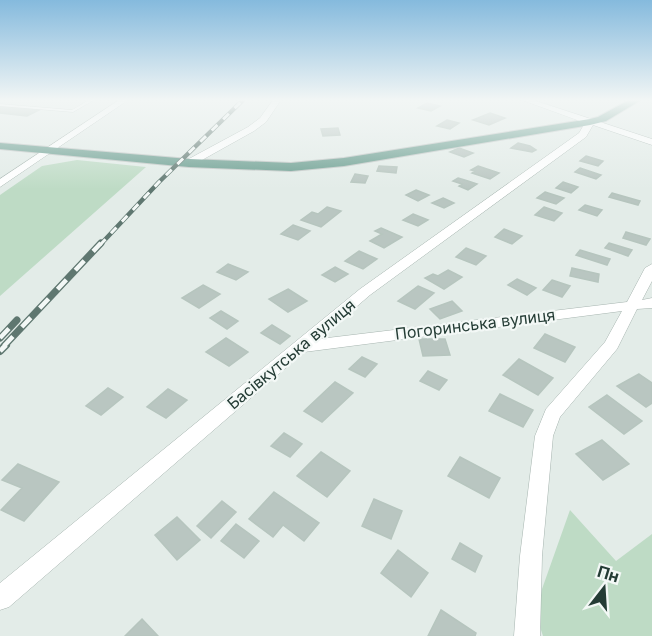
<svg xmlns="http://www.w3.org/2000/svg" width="652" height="636" font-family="Inter,sans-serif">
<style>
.green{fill:#bedbc5}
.building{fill:#b9c6c1;stroke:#b6c5be;stroke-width:1.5}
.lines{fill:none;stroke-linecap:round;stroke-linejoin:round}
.service-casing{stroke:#a6b4af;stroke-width:1}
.minor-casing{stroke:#a6b4af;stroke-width:1}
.primary-casing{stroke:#c2c8c6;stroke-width:2}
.service{fill:#fff;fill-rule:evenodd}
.minor{fill:#fff;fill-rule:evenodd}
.primary{fill:#6b9e90;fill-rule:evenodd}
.rail-far2-casing{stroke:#5f7770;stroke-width:4.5}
.rail-far1-casing{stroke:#5f7770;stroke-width:7}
.rail-casing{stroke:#5f7770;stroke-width:8}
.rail-far2{stroke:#f3f8f6;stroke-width:3;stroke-dasharray:8;stroke-linecap:butt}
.rail-far1{stroke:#f3f8f6;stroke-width:4.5;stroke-dasharray:13;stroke-linecap:butt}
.rail{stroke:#f3f8f6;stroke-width:5;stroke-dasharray:16;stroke-linecap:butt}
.labels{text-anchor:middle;stroke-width:4.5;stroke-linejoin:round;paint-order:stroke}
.street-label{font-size:16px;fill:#243c35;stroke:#f3f8f6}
</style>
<rect width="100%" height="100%" fill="#e3ece8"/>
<path class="green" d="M 77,160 L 146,167 L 0,296 L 0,195 L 42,166 Z
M 570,510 L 616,561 L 652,534 L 652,636 L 543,636 L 537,618 L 542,589 Z"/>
<path class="building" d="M 427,103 L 440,106 L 431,111 L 418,108 Z
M 0,106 L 39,110 L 27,116 L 0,113 Z
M 490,113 L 505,118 L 489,125 L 473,120 Z
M 447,120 L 459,123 L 450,129 L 437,126 Z
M 338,128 L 340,135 L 323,136 L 321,129 Z
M 518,143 L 530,146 L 536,150 L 532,152 L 511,148 Z
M 459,148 L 473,153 L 464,157 L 450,152 Z
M 586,156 L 603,161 L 598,166 L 580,161 Z
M 379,166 L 397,167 L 396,173 L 377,171 Z
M 478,166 L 499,173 L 490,179 L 472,173 L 475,171 L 471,170 Z
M 580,168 L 601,175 L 596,179 L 575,172 Z
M 355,174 L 368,176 L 365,183 L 351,182 Z
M 458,178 L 468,181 L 477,184 L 468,190 L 459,186 L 462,184 L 453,181 Z
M 563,182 L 578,187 L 571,193 L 556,188 Z
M 416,190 L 429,195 L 418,201 L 406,195 Z
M 545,192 L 564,198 L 556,204 L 537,198 Z
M 612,193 L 640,201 L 638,205 L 609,197 Z
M 443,198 L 454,203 L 444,208 L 432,203 Z
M 585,205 L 602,210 L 597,216 L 579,210 Z
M 327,207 L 341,211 L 321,227 L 301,220 L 312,212 L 318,214 Z
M 544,207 L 562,213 L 554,221 L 535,215 Z
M 413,214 L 428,220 L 418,226 L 403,220 Z
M 293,225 L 310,231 L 298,240 L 281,234 Z
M 381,228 L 402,237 L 384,248 L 370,241 L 382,234 L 375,231 Z
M 504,229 L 522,236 L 512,244 L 495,237 Z
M 626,232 L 650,239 L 646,245 L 623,238 Z
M 609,243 L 632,250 L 628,256 L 605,248 Z
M 466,248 L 486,256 L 476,265 L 456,257 Z
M 580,250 L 610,259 L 607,265 L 576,255 Z
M 359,251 L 377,259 L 363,269 L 345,261 Z
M 228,264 L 248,272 L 236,280 L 217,272 Z
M 335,267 L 348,274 L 335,282 L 322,275 Z
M 572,268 L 599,274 L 598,282 L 570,276 Z
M 448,270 L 462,277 L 444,289 L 425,278 L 433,274 L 438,276 Z
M 517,279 L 536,288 L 527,295 L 508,285 Z
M 552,280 L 570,286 L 562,297 L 543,290 Z
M 203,285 L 220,294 L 199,308 L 182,298 Z
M 418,286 L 434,293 L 415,309 L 398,301 Z
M 288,289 L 307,301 L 288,312 L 269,299 Z
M 452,301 L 462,311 L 440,319 L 430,309 Z
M 221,311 L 238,321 L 227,329 L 210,318 Z
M 272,325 L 290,336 L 280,344 L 261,333 Z
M 545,334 L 575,347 L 565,362 L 534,348 Z
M 226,338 L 248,352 L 229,366 L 206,352 Z
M 419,339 L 445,339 L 450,355 L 423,356 Z
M 362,357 L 377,364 L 365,377 L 349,369 Z
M 519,359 L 553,378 L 538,395 L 503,375 Z
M 428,371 L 447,380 L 439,390 L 420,381 Z
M 639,374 L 652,383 L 652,403 L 646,407 L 617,386 Z
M 335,382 L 353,393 L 322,422 L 304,411 Z
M 108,388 L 123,397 L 101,415 L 86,406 Z
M 168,389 L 187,400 L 166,418 L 147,407 Z
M 500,394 L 533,410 L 523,427 L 489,411 Z
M 607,395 L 642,421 L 624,434 L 589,407 Z
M 284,433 L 302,444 L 290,457 L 271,446 Z
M 602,440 L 629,464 L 603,480 L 576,454 Z
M 321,452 L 350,471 L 327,497 L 297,476 Z
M 460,457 L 500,478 L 489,498 L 448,476 Z
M 18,464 L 59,482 L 24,521 L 1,510 L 22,488 L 2,480 Z
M 274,492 L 319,523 L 304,541 L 283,525 L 273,537 L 249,519 Z
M 374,499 L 402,511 L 391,539 L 362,526 Z
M 222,501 L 236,512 L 211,538 L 197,526 Z
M 177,517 L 200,540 L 177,560 L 155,535 Z
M 236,524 L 259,541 L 244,558 L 221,541 Z
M 460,543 L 482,556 L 475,572 L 452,559 Z
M 398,550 L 428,573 L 411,597 L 381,573 Z
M 441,610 L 476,633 L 475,636 L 428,636 Z
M 142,619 L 158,636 L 125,636 Z"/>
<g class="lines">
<defs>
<path id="service" d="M 89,100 L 94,100 L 73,112 L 0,106 L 0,104 L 72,110 Z"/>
<path id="minor" d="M 119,100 L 128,100 L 0,187 L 0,179 Z
M 273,100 L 281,100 L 266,122 L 254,131 L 193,165 L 185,165 L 185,161 L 248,127 L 260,118 Z
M 522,100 L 533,100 L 652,139 L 652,145 L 593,125 L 586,137 L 370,295 L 319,339 L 627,302 L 645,268 L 652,264 L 652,281 L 642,300 L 652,298 L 652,308 L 637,309 L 617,349 L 560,417 L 553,436 L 542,556 L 540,636 L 514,636 L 520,556 L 535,436 L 546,409 L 605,342 L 622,311 L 304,352 L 9,607 L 0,610 L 0,583 L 360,289 L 579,133 L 585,123 Z"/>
<path id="primary" d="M 629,100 L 641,100 L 606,121 L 590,125 L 344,166 L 291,171 L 189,167 L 0,149 L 0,143 L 189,159 L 291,163 L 344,158 L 590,119 L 598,117 Z"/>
</defs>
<use href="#service" class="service-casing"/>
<use href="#minor" class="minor-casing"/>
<use href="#primary" class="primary-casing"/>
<use href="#service" class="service"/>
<use href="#minor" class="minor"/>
<use href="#primary" class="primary"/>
<defs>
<path id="rail-far2" d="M 100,245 L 159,182 L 243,100"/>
<path id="rail-far1" d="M 0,338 L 17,320
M 4,346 L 101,243"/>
<path id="rail" d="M 0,351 L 6,345"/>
</defs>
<use href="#rail-far2" class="rail-far2-casing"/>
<use href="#rail-far1" class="rail-far1-casing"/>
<use href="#rail" class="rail-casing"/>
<use href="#rail-far2" class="rail-far2"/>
<use href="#rail-far1" class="rail-far1"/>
<use href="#rail" class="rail"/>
</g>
<linearGradient id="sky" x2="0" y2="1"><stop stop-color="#85badd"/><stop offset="0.53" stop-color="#f2f6f5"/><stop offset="1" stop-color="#f2f6f5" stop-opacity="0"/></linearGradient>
<rect width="652" height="189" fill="url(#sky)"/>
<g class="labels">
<g class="street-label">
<text transform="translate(475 324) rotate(-7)" y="6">Погоринська вулиця</text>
<text transform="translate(291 354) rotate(-40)" y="6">Басівкутська вулиця</text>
</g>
</g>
<g transform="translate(604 588) rotate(17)" stroke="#f3f8f6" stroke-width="4.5" paint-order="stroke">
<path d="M0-4.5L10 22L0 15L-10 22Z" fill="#243c35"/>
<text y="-9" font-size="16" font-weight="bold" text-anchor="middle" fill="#243c35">Пн</text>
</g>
</svg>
